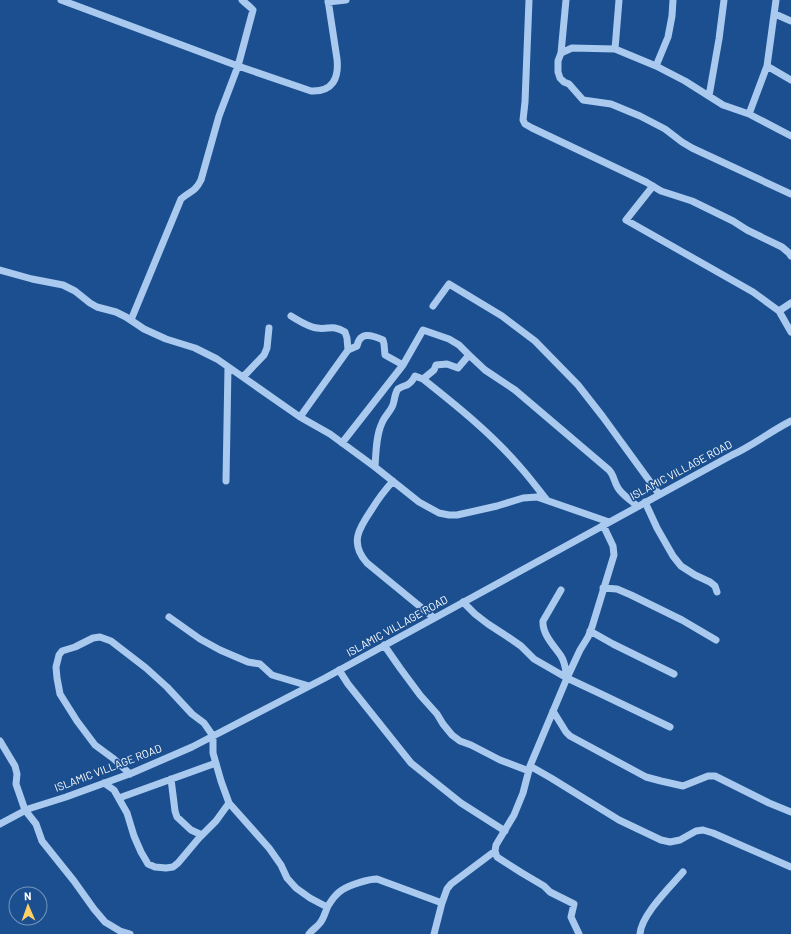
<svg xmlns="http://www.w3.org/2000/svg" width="791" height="934" font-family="Barlow,sans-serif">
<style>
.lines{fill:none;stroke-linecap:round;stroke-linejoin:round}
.minor{stroke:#a9c9ee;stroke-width:7}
.labels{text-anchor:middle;stroke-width:3.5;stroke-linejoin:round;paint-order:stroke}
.street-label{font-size:11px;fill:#fff;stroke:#1b4f8f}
</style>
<rect width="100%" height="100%" fill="#1b4f8f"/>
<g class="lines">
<path class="minor" d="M 61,0 L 238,66 L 219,116 L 201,180 C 195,192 190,191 181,199 L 131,320
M 242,0 L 250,7 L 253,10 L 238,66 L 311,91 C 333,92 339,78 337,59 L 328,0
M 529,0 L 525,102 L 523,120 L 525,124 L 532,128 L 646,182 L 661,191 L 692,201 L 733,221 L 747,230 L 782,247 L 789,253 L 791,256
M 673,0 L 672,16 L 668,37 L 656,66 L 685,81 L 723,105 L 749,114 L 791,136
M 328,2 L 346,0
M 775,14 L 791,21
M 615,49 L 619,0
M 561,53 L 566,0
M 656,66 L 615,49 L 572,48 L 561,53 L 558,61 L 558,72 L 560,78 L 564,82 L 569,84 L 583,100 L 611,104 L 640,116 L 665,129 L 682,142 L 692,148 L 791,194
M 767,66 L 791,80
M 709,96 L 719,39 L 724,0
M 749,114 L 767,66 L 776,0
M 653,186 L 626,220 L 753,292 L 779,311 L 791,332
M 0,270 L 32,279 L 63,285 L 75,291 L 90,303 L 97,307 L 116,312 L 126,317 L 144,329 L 166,339 L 195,348 L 217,359 L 300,417 L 330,434 L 375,467 L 419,502 L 439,513 L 449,515 L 457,515 L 497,506 L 523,498 L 537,497 L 609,522
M 433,306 L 449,284 L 502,316 L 535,341 L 578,385 L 603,417 L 659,494
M 779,311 L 791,303
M 291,316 C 298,320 308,327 317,328 C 329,330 332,324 345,332 L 347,338 L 348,350
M 403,365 L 423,330 L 449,339 L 459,345 L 469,355
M 243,377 L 264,355 L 267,348 L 269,328
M 423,379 C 457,406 492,434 521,468 C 530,478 538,489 546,499
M 300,417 L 348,350 L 357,346 C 360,331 372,335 383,340 L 384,344 L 385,355 L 403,365 L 342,443
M 375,467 C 376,453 376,435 382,423 C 384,417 389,413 392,407 C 395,402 394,394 398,389 C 401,387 404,386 407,385 C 411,383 413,380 415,376 L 423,379 L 434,370 L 436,365 L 447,364 L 458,368 L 469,355 L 485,370 L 515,390 L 609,470 C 614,475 614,482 618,488 C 622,495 631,500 637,506
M 226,481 L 228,367
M 393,481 C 385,490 378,499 372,509 C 359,528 349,543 367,563 L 434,618
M 645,502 L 657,528 L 673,556 L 681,566 L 695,575 L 710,582 L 715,586 L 717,592
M 603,588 L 617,589 L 631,595 L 682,620 L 716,640
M 561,590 L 543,621 C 542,634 554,646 561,656 C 565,662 566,671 567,678
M 463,602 L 475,614 L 488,624 L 508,637 L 521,646 L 534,659 L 567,678 L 601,694 L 670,727
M 169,617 L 200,639 L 220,650 L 248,662 L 260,664 L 272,675 L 309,686
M 590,631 L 613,644 L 674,674
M 384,645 L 400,668 L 420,695 L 437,714 L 443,724 L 452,735 L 460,741 L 471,745 L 500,760 L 529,771
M 339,670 L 348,684 L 411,763 L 461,803 L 505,831
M 553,711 L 566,732 L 570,736 L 646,777 L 661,781 L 683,786 L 708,776 L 715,776 L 769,803 L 791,812
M 0,741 L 15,766 L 17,774 L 16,784 L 25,810 L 36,824 L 42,841 L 74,881 L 94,909 L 105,922 L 120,931 L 130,934
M 530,766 L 551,778 L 619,820 L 661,840 L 670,842 L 680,840 L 696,831 L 703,830 L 713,833 L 791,867
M 130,774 L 114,759 L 95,745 L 77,721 L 60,694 L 57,678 L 56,667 L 59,655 L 62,651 L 75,647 L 93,638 L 100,637 L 111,641 L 146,668 L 167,687 L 192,714 L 204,723 L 213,736 L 213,753 L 221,781 L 229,803 L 269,848 L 281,865 L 287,878 L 296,888 L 310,898 L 327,907
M 171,779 L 175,811 L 177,817 L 191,830 L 202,835
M 104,783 L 114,790 L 127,813 L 134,836 L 141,852 L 148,864 L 155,867 L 166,868 L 173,867 L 178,863 L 199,838 L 216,821 L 229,803
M 119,798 L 216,763
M 0,824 L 28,809 L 66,797 L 132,773 L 192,747 L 325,678 L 732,455 C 752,446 771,431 791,421
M 309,934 C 312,930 317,927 320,923 C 324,918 325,912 328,906 C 331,901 337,893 342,890 C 349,885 369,879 377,879 L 442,903 L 447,889 L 451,884 L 495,851
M 434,934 L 442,903
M 579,934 L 571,917 L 574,904 L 550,892 L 544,886 L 522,873 L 497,857 L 495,851 L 496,845 L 514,815 L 523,793 L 530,766 L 567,678 L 580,650 L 588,637 L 592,627 L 614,555 L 613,546 L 603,525
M 640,934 C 641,915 671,886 683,872"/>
</g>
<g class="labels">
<g class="street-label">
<text transform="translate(681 470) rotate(-28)" y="4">ISLAMIC VILLAGE ROAD</text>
<text transform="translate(397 626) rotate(-29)" y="4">ISLAMIC VILLAGE ROAD</text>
<text transform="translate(108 768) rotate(-21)" y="4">ISLAMIC VILLAGE ROAD</text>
</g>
</g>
<g transform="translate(28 906) rotate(358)"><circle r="19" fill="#1b4f8f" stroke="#7695bc"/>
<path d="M0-3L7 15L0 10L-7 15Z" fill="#ffd166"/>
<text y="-6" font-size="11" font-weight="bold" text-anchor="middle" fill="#ffffff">N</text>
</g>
</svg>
